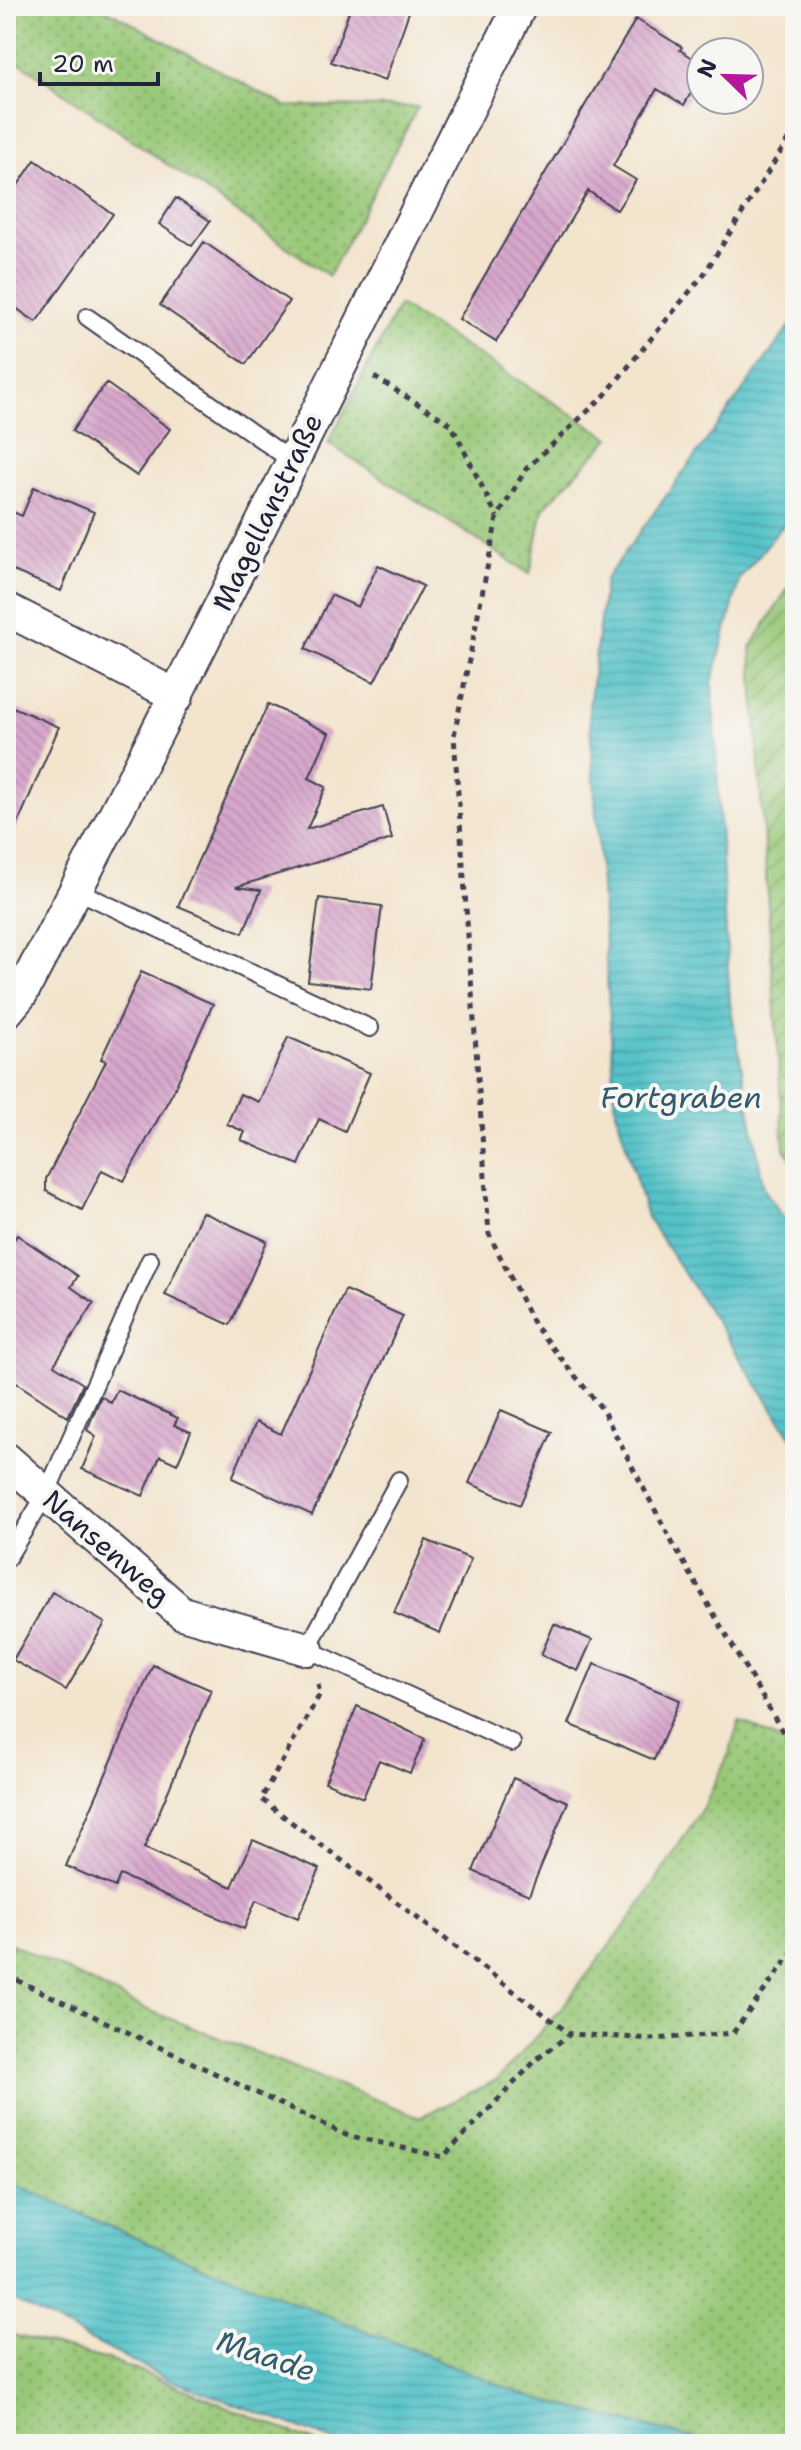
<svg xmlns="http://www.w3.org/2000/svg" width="801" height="2450" font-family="'Shantell Sans',sans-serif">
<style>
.grass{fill:url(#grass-dots);stroke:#5d7559;stroke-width:2}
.garden{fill:url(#garden-furrows);stroke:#5d7559;stroke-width:2}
.water{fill:url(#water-rules);stroke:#3b7282;stroke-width:2}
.building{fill:url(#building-back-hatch)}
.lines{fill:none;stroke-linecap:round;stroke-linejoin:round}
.service-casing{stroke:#413f51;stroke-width:20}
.minor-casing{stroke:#413f51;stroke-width:36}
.path{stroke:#413f51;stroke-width:5;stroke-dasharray:6 6;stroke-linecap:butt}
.service{stroke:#fff;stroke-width:16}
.minor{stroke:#fff;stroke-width:32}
.labels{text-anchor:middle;stroke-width:8;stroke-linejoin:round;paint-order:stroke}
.street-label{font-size:28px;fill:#22223b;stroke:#f6f6f2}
.water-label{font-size:30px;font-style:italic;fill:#345a6c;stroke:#f6f6f2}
</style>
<defs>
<pattern id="grass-dots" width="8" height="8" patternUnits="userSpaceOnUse" patternTransform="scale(2)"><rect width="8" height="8" fill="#98c877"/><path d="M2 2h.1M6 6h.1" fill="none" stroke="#7ca263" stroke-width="1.8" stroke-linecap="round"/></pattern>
<pattern id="garden-furrows" width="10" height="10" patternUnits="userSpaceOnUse" patternTransform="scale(2)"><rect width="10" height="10" fill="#98c877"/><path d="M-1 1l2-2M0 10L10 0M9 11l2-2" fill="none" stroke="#7ca263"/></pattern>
<pattern id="water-rules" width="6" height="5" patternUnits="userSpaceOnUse" patternTransform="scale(2)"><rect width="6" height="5" fill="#54c2c8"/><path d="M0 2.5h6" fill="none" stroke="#49a6ad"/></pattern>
<pattern id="building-back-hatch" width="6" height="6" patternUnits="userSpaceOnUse" patternTransform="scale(2)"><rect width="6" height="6" fill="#d7a7cb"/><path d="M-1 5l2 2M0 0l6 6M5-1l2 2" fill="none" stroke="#b88faf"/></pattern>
</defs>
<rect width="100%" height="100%" fill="#f6f6f2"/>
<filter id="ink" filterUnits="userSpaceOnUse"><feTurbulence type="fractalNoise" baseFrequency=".0125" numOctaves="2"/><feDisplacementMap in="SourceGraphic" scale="16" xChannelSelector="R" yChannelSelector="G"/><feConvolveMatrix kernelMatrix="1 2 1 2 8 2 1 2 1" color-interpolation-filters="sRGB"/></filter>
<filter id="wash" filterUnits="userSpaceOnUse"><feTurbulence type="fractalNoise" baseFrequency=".006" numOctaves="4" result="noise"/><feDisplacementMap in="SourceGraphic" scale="32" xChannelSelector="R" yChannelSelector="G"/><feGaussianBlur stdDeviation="1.8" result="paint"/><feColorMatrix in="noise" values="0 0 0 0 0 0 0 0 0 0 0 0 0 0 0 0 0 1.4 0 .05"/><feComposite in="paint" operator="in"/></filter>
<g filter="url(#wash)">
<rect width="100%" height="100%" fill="#f3e4cd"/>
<path class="grass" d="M 6,6 L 100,6 L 285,106 L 418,107 L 329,276 L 22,64 L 6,62 Z
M 399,305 L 610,438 L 543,509 L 530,574 L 328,443 Z
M 739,1721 L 795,1747 L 795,2444 L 715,2444 L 530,2397 L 140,2240 L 6,2180 L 6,1941 L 143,2008 L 420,2117 L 497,2080 L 559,2011 L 637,1910 L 705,1804 L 729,1754 Z
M 6,2333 L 119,2363 L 320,2444 L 6,2444 Z"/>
<path class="garden" d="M 795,577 L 795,1164 L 784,1149 L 751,647 Z"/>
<path class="water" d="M 795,319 L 795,511 L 740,578 L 712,683 L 730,1003 L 764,1189 L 795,1234 L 795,1442 L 647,1217 L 616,1111 L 589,708 L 605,580 Z
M 6,2180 L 140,2240 L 530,2397 L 715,2444 L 342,2444 L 165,2378 L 6,2297 Z"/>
<g id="blocks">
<path class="building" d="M 351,6 L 411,6 L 385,81 L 331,62 Z
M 636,19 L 682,47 L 680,50 L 701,63 L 701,76 L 684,105 L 657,89 L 613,166 L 636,180 L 617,210 L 588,191 L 496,342 L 459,319 Z
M 35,160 L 113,214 L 36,322 L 6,301 L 6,203 Z
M 176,198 L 210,221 L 192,246 L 159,224 Z
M 204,242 L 289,301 L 246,364 L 160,305 Z
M 106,383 L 170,429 L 137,476 L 72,431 Z
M 34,487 L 94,512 L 61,591 L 6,568 L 6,509 L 22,516 Z
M 378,565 L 423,586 L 374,682 L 305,649 L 331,595 L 358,607 Z
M 6,704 L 59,727 L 6,851 Z
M 268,704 L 329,733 L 309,778 L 326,787 L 307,829 L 383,807 L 392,839 L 236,887 L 261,890 L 243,933 L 178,906 Z
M 319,898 L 382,906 L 371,989 L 308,981 Z
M 141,972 L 213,1004 L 173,1092 L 124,1181 L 102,1170 L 82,1210 L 46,1191 L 46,1179 L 106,1061 L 101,1059 Z
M 288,1037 L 370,1073 L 345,1131 L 319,1119 L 299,1165 L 241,1140 L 245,1132 L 227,1124 L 240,1094 L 259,1102 Z
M 202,1212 L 267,1241 L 230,1325 L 165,1295 Z
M 17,1235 L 78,1276 L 71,1287 L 94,1303 L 54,1365 L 83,1384 L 68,1417 L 6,1376 L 6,1252 Z
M 345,1290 L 403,1316 L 312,1515 L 232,1478 L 256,1422 L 281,1434 Z
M 117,1390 L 178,1418 L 174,1425 L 191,1432 L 177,1464 L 160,1456 L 143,1496 L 82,1469 L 96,1436 L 87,1430 L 101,1396 L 111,1403 Z
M 501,1410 L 552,1432 L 520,1505 L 469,1483 Z
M 426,1540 L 471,1559 L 440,1633 L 394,1613 Z
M 52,1592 L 105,1623 L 66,1690 L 13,1660 Z
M 554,1624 L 592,1640 L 578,1671 L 541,1655 Z
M 594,1664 L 680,1700 L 654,1760 L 569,1724 Z
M 153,1665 L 211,1690 L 144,1848 L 232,1887 L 253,1840 L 320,1869 L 298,1918 L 256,1900 L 244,1929 L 120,1875 L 115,1887 L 66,1866 Z
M 357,1706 L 425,1739 L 410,1773 L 379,1760 L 363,1798 L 325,1782 Z
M 513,1778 L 568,1802 L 529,1895 L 473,1871 Z"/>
</g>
</g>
<g filter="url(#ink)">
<use href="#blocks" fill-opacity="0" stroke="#413f51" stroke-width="2"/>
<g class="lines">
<defs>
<path id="service" d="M 87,317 L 292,461
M 76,890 L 370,1028
M 399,1480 L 307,1649 L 512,1743
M 6,1560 L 46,1494 L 150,1260"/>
<path id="minor" d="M 6,609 L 177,696
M 6,1012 L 21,994 C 194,669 353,335 520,6
M 6,1459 L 182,1613 L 307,1649"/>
</defs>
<use href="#service" class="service-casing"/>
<use href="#minor" class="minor-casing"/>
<path class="path" d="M 795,129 L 704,274 L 605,395 L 526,469 L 497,518 L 454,736 L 489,1234 L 534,1325 L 602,1409 L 673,1544 L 795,1753
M 374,377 L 451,424 L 497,517
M 318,1684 L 320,1694 L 261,1799 L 570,2034
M 6,1975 L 346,2135 L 443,2157 L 537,2059 L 570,2034 L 653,2039 L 733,2033 L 795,1949"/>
<use href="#service" class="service"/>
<use href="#minor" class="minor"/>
</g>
</g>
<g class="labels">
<g class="street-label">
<text transform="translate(267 512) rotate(-64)" y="10">Magellanstraße</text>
<text transform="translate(107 1547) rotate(41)" y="10">Nansenweg</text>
</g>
<g class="water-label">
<text x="681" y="1108">Fortgraben</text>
<text transform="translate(266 2356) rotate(19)" y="10">Maade</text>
</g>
</g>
<rect width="801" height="2450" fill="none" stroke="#f6f6f2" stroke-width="32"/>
<g transform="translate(725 76) rotate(293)"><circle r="38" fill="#f6f6f2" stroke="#a1a1a9" stroke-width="2"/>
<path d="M0-6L14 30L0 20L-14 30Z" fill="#b5179e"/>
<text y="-12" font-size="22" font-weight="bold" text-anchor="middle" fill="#22223b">N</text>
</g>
<path d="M40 72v12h118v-12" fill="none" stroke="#22223b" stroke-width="4"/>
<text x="52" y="72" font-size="24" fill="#22223b" stroke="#f6f6f2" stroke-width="6" paint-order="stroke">20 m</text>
</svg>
